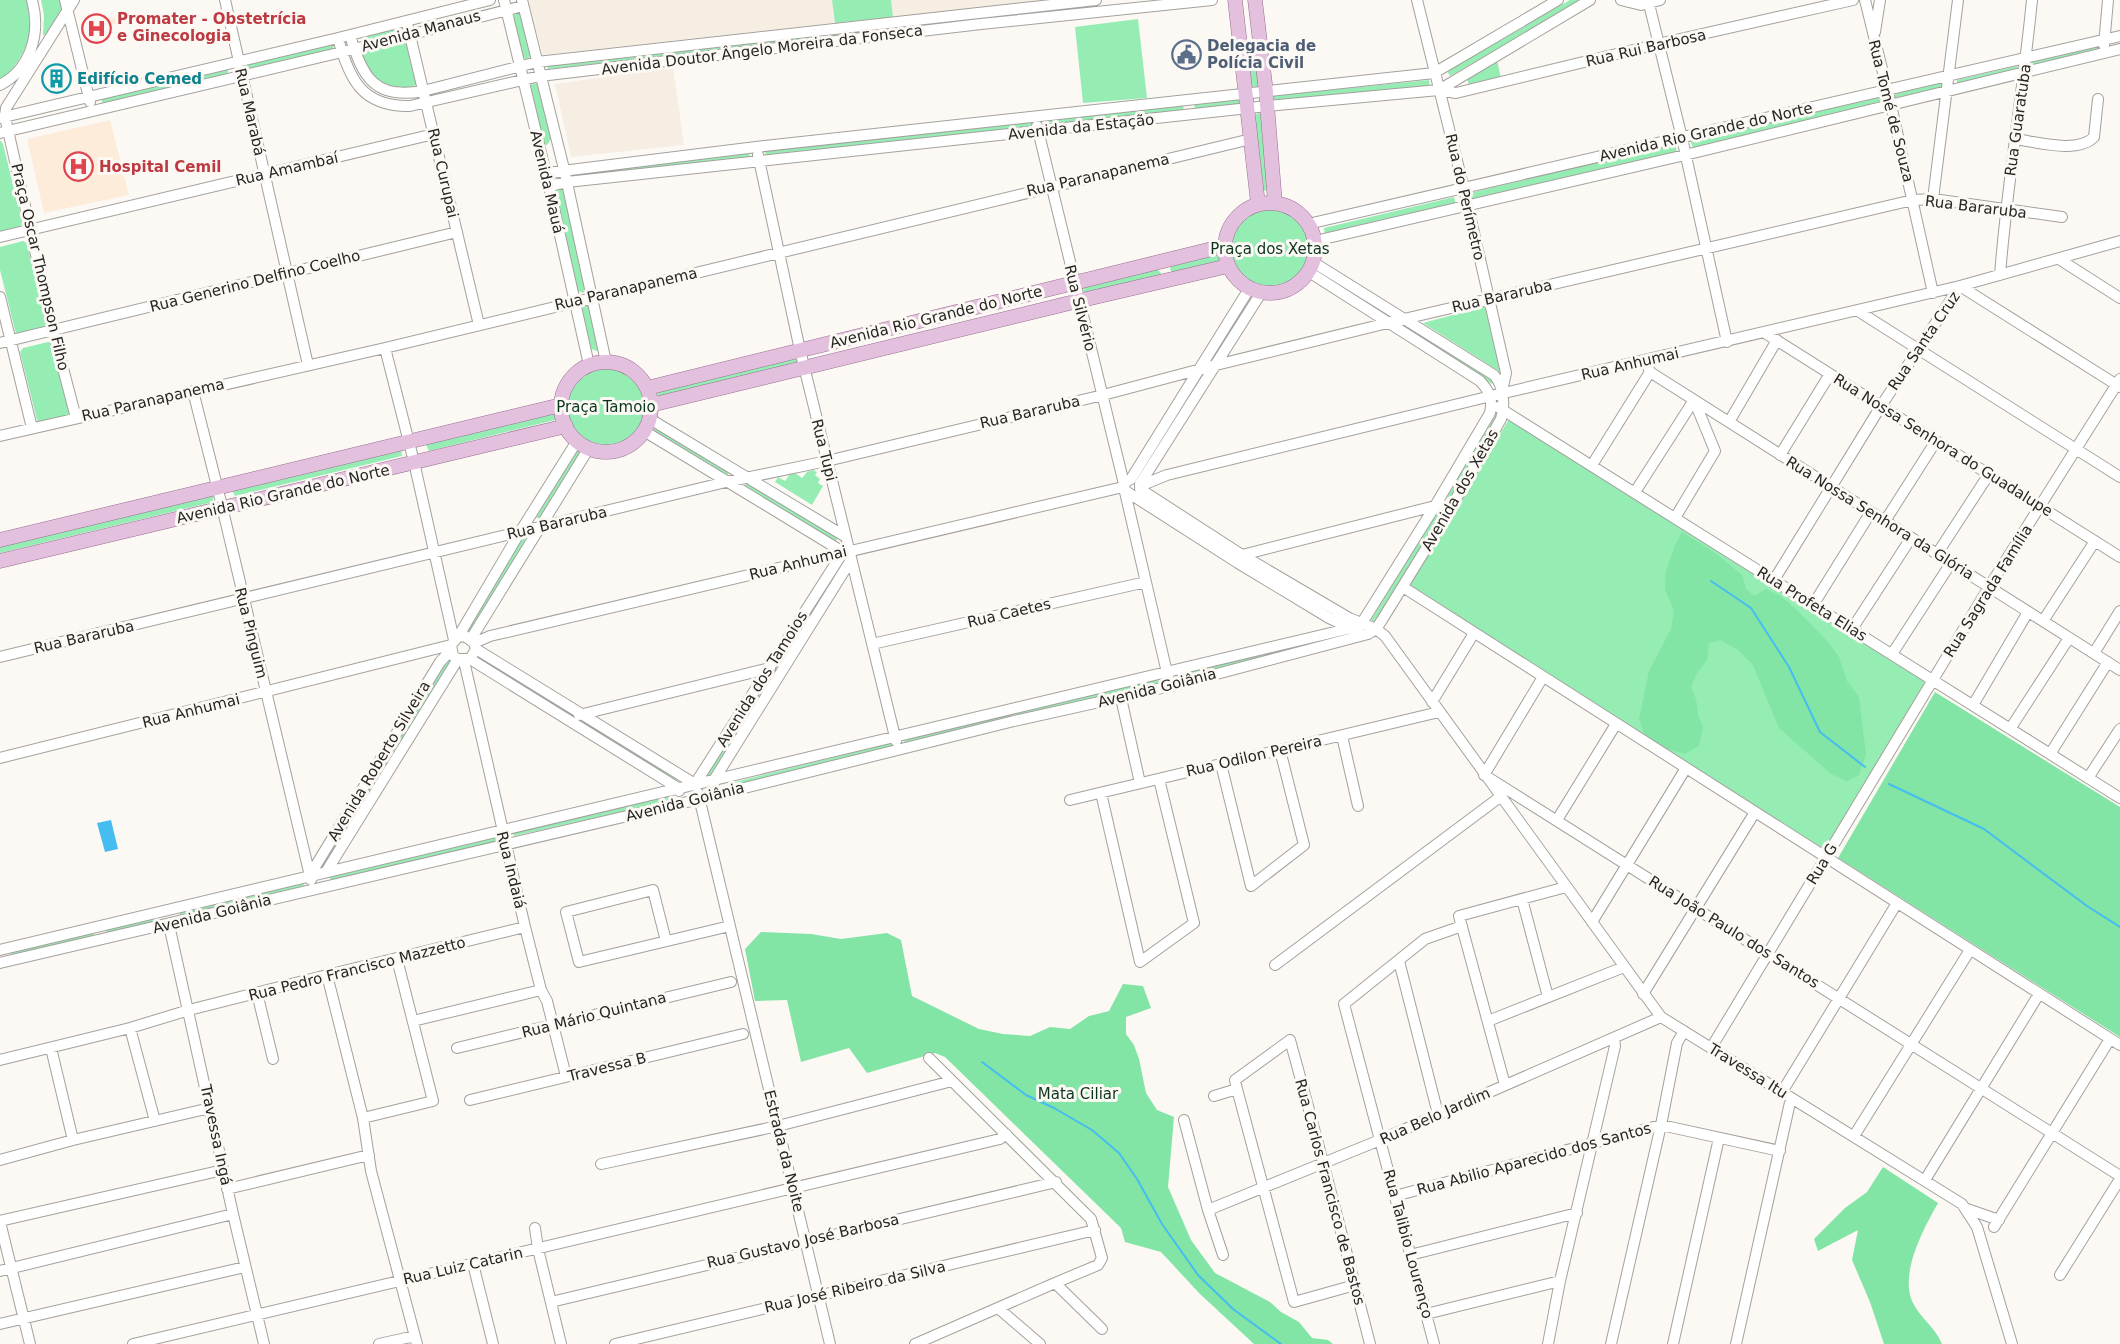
<svg xmlns="http://www.w3.org/2000/svg" width="2120" height="1344" font-family="'DejaVu Sans',sans-serif">
<style>
.built{fill:#f6eee3}
.medical{fill:#feecdb}
.green{fill:#95edb4}
.forest{fill:#82e4a5}
.water{fill:#45bdf1}
.lines{fill:none;stroke-linecap:round;stroke-linejoin:round}
.stream{stroke:#45bdf1;stroke-width:2}
.minor-casing{stroke:#a4a19d;stroke-width:12}
.major-casing{stroke:#966f8f;stroke-width:15}
.minor{stroke:#fff;stroke-width:10}
.major{stroke:#e4c0df;stroke-width:14}
.labels{text-anchor:middle;stroke-width:6;stroke-linejoin:round;paint-order:stroke}
.health-label{font-size:15px;font-weight:bold;fill:#be3a42;stroke:#fcf9f5;text-anchor:start}
.street-label{font-size:15px;fill:#272624;stroke:#fcf9f5}
.service-label{font-size:15px;font-weight:bold;fill:#4e5e75;stroke:#fcf9f5;text-anchor:start}
.culture-label{font-size:15px;font-weight:bold;fill:#0d838f;stroke:#fcf9f5;text-anchor:start}
.park-label{font-size:15px;fill:#0a351d;stroke:#fcf9f5}
</style>
<rect width="100%" height="100%" fill="#fcf9f5"/>
<path class="built" d="M 528,0 L 832,0 L 835,23 L 543,55 Z
M 891,0 L 1047,0 L 893,17 Z
M 673,67 L 684,145 L 571,157 L 555,84 Z"/>
<path class="medical" d="M 117,16 L 119,23 L 106,26 L 107,31 L 98,33 L 99,40 L 88,43 L 83,24 Z
M 110,120 L 129,195 L 44,213 L 27,139 Z"/>
<path class="green" d="M 0,0 L 27,0 C 36,31 26,60 0,80 Z
M 41,0 L 60,0 L 62,9 L 46,36 L 43,35 L 44,15 Z
M 832,0 L 891,0 L 893,17 L 835,23 Z
M 1570,0 L 1583,0 L 1450,76 L 1447,71 Z
M 518,12 L 521,14 L 531,55 L 528,59 L 523,58 L 513,18 L 515,13 Z
M 973,16 L 974,20 L 847,36 L 846,31 Z
M 1138,19 L 1147,98 L 1083,103 L 1075,27 Z
M 399,28 L 398,33 L 365,42 L 362,38 L 362,36 Z
M 836,32 L 836,37 L 548,69 L 547,64 Z
M 406,40 L 417,81 L 416,85 C 392,95 363,76 361,50 Z
M 332,44 L 334,48 L 332,51 L 247,70 L 244,66 L 246,63 Z
M 2096,46 L 2099,49 L 2030,69 L 2029,63 Z
M 1246,48 L 1258,53 L 1259,87 L 1256,88 L 1249,84 Z
M 1497,60 L 1501,78 L 1469,85 L 1467,79 Z
M 2017,66 L 2020,71 L 1957,85 L 1957,80 Z
M 228,68 L 228,75 L 103,104 L 100,97 Z
M 1429,80 L 1430,86 L 1272,102 L 1271,96 Z
M 1942,82 L 1944,87 L 1895,99 L 1895,94 Z
M 533,83 L 537,84 L 539,87 L 551,139 L 547,145 L 543,144 L 529,86 Z
M 1881,97 L 1883,105 L 1693,148 L 1690,140 Z
M 1239,98 L 1240,104 L 1195,109 L 1194,103 Z
M 1183,105 L 1184,111 L 1046,125 L 1045,120 Z
M 1258,113 L 1262,114 L 1268,190 L 1263,191 L 1254,116 Z
M 1032,120 L 1033,127 L 766,156 L 765,150 Z
M 0,140 L 3,144 L 23,224 L 23,227 L 0,234 Z
M 1675,143 L 1677,152 L 1471,200 L 1470,193 Z
M 749,152 L 750,157 L 608,174 L 608,168 Z
M 563,188 L 586,290 L 583,293 L 578,291 L 555,192 L 555,190 Z
M 1454,197 L 1456,205 L 1325,235 L 1324,228 Z
M1230 249a40 40 0 1 1 80 0a40 40 0 1 1-80 0Z
M 23,241 L 27,243 L 47,329 L 16,334 L 0,270 L 0,247 Z
M 1218,254 L 1222,259 L 1221,263 L 1173,274 L 1170,269 L 1171,265 Z
M 1157,269 L 1161,273 L 1159,278 L 1084,293 L 1083,286 Z
M 589,303 L 599,348 L 597,351 L 591,349 L 590,346 L 582,307 L 582,305 Z
M 1486,306 L 1502,373 L 1423,323 Z
M 1407,324 L 1496,381 L 1492,384 L 1405,328 Z
M 48,342 L 51,342 L 70,413 L 70,415 L 38,424 L 20,352 L 23,348 Z
M 796,357 L 798,365 L 660,398 L 657,394 L 658,391 Z
M567 407a39 39 0 1 1 78 0a39 39 0 1 1-78 0Z
M 555,412 L 555,420 L 429,451 L 425,443 Z
M 1497,413 L 1502,416 L 1451,500 L 1447,497 Z
M 1509,419 L 1925,682 L 1824,853 L 1409,585 Z
M 656,427 L 729,472 L 727,476 L 654,431 Z
M 401,448 L 402,456 L 235,496 L 232,490 Z
M 579,448 L 583,450 L 540,520 L 536,517 Z
M 813,470 L 817,472 L 815,475 L 820,479 L 818,483 L 823,486 L 812,505 L 775,482 L 778,477 L 785,481 L 790,474 L 795,473 L 802,478 L 807,472 Z
M 746,483 L 838,538 L 835,542 L 743,488 Z
M 210,494 L 213,497 L 213,502 L 0,553 L 0,543 Z
M 1436,513 L 1441,516 L 1376,623 L 1371,620 Z
M 524,534 L 529,534 L 529,537 L 470,632 L 468,632 L 467,630 Z
M 1331,636 L 1335,640 L 1177,679 L 1176,676 L 1176,674 Z
M 449,658 L 453,659 L 325,862 L 323,859 Z
M 772,673 L 776,675 L 710,777 L 706,775 Z
M 1156,679 L 1159,681 L 1157,685 L 1016,716 L 1018,713 Z
M 1008,714 L 1011,718 L 905,743 L 904,742 L 906,739 Z
M 589,724 L 678,778 L 675,782 L 586,728 Z
M 891,743 L 891,748 L 736,785 L 735,782 Z
M 672,795 L 674,800 L 514,836 L 513,833 Z
M 499,836 L 500,840 L 498,842 L 331,880 L 329,877 Z
M 305,882 L 303,887 L 179,916 L 180,911 Z
M 158,917 L 159,921 L 106,933 L 107,929 Z
M 92,932 L 94,936 L 12,955 L 11,953 Z"/>
<path class="forest" d="M 1682,532 L 1714,552 L 1742,575 L 1746,589 L 1754,596 L 1766,589 L 1779,595 L 1795,608 L 1828,642 L 1839,657 L 1847,681 L 1859,697 L 1866,754 L 1859,775 L 1847,781 L 1831,774 L 1779,728 L 1753,665 L 1737,649 L 1720,640 L 1709,643 L 1707,660 L 1697,673 L 1691,687 L 1696,699 L 1698,715 L 1703,727 L 1699,746 L 1685,754 L 1664,748 L 1644,734 L 1639,719 L 1649,671 L 1671,629 L 1674,610 L 1665,590 L 1666,571 L 1675,545 Z
M 1935,692 L 2120,807 L 2120,1037 L 1838,858 Z
M 761,932 L 811,934 L 841,939 L 887,933 L 901,940 L 912,996 L 979,1029 L 1003,1034 L 1030,1036 L 1050,1027 L 1070,1029 L 1089,1016 L 1109,1011 L 1123,984 L 1143,986 L 1151,1008 L 1126,1017 L 1126,1034 L 1134,1045 L 1139,1059 L 1146,1093 L 1157,1110 L 1174,1117 L 1168,1187 L 1191,1240 L 1215,1273 L 1270,1302 L 1281,1312 L 1299,1322 L 1312,1338 L 1328,1340 L 1333,1344 L 1254,1344 L 1200,1294 L 1161,1252 L 1125,1242 L 1121,1228 L 945,1057 L 935,1053 L 867,1073 L 849,1048 L 801,1062 L 787,1000 L 755,1001 L 745,949 Z
M 1883,1167 L 1938,1203 C 1924,1228 1900,1272 1912,1301 C 1919,1317 1936,1328 1942,1344 L 1884,1344 L 1870,1302 L 1852,1260 L 1858,1230 L 1818,1251 L 1814,1239 L 1845,1208 L 1867,1192 Z"/>
<path class="water" d="M 111,820 L 118,849 L 105,852 L 97,823 Z"/>
<g class="lines">
<path class="stream" d="M 1711,581 L 1751,608 L 1789,667 L 1820,732 L 1865,767
M 1889,784 L 1984,829 L 2087,906 L 2120,927
M 982,1062 L 1026,1095 L 1054,1108 L 1092,1130 L 1119,1153 L 1137,1179 L 1162,1224 L 1198,1275 L 1233,1309 L 1281,1344"/>
<defs>
<path id="minor" d="M 65,0 L 90,102
M 74,0 L 11,100 L 6,108 L 5,117 L 53,330 L 76,418
M 225,0 L 308,365
M 504,0 L 549,186 L 589,365
M 522,0 L 564,169 L 606,362
M 1417,0 L 1464,189 L 1506,373 L 1502,391
M 1621,0 L 1641,5 L 1660,0
M 1865,0 L 1891,105 L 1933,293
M 1649,4 L 1682,138 L 1727,342
M 408,27 L 479,325
M 1875,32 L 1880,0
M 350,35 C 362,77 375,100 423,91 L 537,62 L 1096,0
M 338,38 C 349,79 362,107 410,106 L 540,76 L 981,24 L 1212,0
M 2104,45 L 2108,0
M 0,85 C 31,69 41,33 32,0
M 1439,90 L 1456,93 L 1658,44 L 1853,0
M 0,118 L 338,38 L 490,0
M 1037,126 L 1124,484
M 0,133 L 342,52 L 523,6
M 2015,139 C 2037,142 2078,154 2094,137 L 2098,99
M 758,155 L 800,350 L 896,741
M 546,173 L 756,147 L 1434,73 L 1558,0
M 549,186 L 567,182 L 1267,106 L 1439,90 L 1590,0
M 1933,199 L 1958,0
M 1308,224 L 2120,36
M 0,237 L 434,134
M 1315,241 L 1685,155 L 2120,49
M 2059,259 L 2120,298
M 2000,275 C 2007,183 2023,92 2032,0
M 1960,286 L 2120,387
M 1249,289 L 1131,479 L 1125,482 L 1124,490 L 1238,563 L 1329,618 L 1352,629
M 0,297 L 32,428
M 1858,311 L 2120,477
M 1765,333 L 2120,557
M 0,343 L 457,232
M 385,348 L 414,462 L 454,640
M 1646,361 L 1650,372 L 2120,670
M 193,391 L 219,494 L 311,880
M 1498,407 L 2120,798
M 650,419 L 846,537
M 1729,422 L 1777,340
M 644,431 L 843,552
M 0,436 L 385,348 L 1251,139
M 1780,455 L 1830,374
M 1592,465 L 1650,372
M 1140,484 L 1261,293
M 1140,486 L 1167,475 L 1491,396 L 1960,286 L 2120,241
M 1140,489 L 1242,555 L 1349,618 L 1376,629 L 1385,636 L 1661,1017 L 1962,1204 L 1977,1227 L 2012,1344
M 1125,492 L 1168,677
M 1635,492 L 1694,400
M 1675,518 L 1715,451 L 1694,400
M 1885,521 L 1936,441
M 1937,554 L 1989,474
M 1241,558 L 1242,555 L 1435,506 L 1439,508
M 1774,580 L 1881,406 L 1960,286
M 1403,587 L 2120,1045
M 1813,605 L 1871,512
M 2043,621 L 2095,541
M 1852,629 L 1911,538
M 458,637 L 465,636 L 474,643 L 476,649 L 470,659 L 458,659 L 453,656 L 451,645 L 458,637 L 520,532 L 577,441
M 471,639 L 589,448
M 474,643 L 490,636 L 1123,487
M 872,644 L 1146,582
M 476,649 L 695,784
M 2094,653 L 2120,611
M 1892,654 L 1951,563
M 0,657 L 726,482 L 827,461 L 1103,395 L 1216,365 L 1404,319 L 1913,200 L 1933,199 L 2062,217
M 470,659 L 678,788 L 679,791
M 464,661 L 525,927 L 541,990 L 547,1001 L 566,1076
M 1121,698 L 1140,783
M 1432,702 L 1474,633
M 1973,705 L 2028,612
M 579,715 L 770,668
M 2010,729 L 2069,638
M 1342,736 L 1358,806
M 2050,754 L 2108,662
M 0,758 L 451,645
M 1221,764 L 1251,886 L 1304,845 L 1280,750
M 1484,775 L 1543,677
M 1489,778 L 2120,1176
M 2088,778 L 2120,729
M 714,783 L 714,780 L 851,560
M 695,784 L 843,552
M 698,793 L 830,1344
M 1101,793 L 1140,962 L 1194,923 L 1159,779
M 1070,800 L 1439,712
M 1557,820 L 1616,724
M 326,872 L 458,659
M 310,875 L 440,662 L 451,650
M 1522,899 L 1548,997
M 1592,922 L 1686,768
M 169,925 L 233,1214 L 264,1344
M 666,941 L 653,890 L 566,912 L 579,962 L 730,926
M 0,950 L 1360,626 L 1435,506 L 1490,413 C 1493,399 1490,392 1480,381 L 1309,272
M 1399,961 L 1438,1114
M 0,963 L 700,799 L 1014,721 L 1171,686 L 1368,634 L 1376,629 L 1382,620 L 1448,513 L 1501,419 C 1505,406 1504,386 1494,375 L 1313,262
M 1275,965 L 1500,797
M 327,975 L 363,1118 L 371,1171 L 417,1344
M 257,993 L 273,1059
M 1643,994 L 1755,812
M 413,1021 L 541,990
M 1488,1021 L 1624,967
M 130,1028 L 155,1121
M 51,1048 L 73,1140
M 457,1048 L 731,982
M 1711,1048 L 1989,587 L 2120,379
M 929,1058 L 1091,1219 L 1102,1258 L 1098,1265 L 1055,1283
M 0,1060 L 130,1028 L 189,1010 L 327,975 L 525,927
M 1505,1085 L 1459,916 L 1566,887
M 1782,1092 L 1897,903
M 1214,1096 L 1237,1089
M 470,1100 L 743,1034
M 363,1118 L 433,1101 L 397,959
M 1184,1120 L 1208,1210 L 1223,1255
M 1854,1136 L 1970,950
M 0,1160 L 73,1140 L 210,1108
M 601,1164 L 778,1126 L 952,1081
M 1925,1180 L 2039,994
M 227,1189 L 369,1155
M 1395,1196 L 1661,1125 L 1780,1151
M 1967,1209 L 1999,1220
M 1208,1210 L 1380,1140 L 1661,1017
M 0,1221 L 223,1170
M 0,1222 L 30,1344
M 1994,1227 L 2110,1039
M 535,1228 L 538,1249 L 561,1344
M 1410,1255 L 1577,1213
M 473,1264 L 493,1344
M 0,1271 L 233,1214
M 2060,1275 L 2120,1179
M 1355,1285 L 1294,1302 L 1237,1089 L 1235,1080 L 1290,1040 C 1318,1141 1344,1242 1370,1344
M 551,1302 L 1056,1182
M 998,1308 L 1040,1344
M 1426,1314 L 1560,1281
M 0,1324 L 245,1267
M 133,1344 L 1000,1139 L 1006,1134
M 379,1344 L 415,1336
M 615,1344 L 1095,1230
M 915,1344 L 1055,1283 L 1102,1329
M 1434,1344 L 1344,1004 L 1425,939 L 1462,926
M 1548,1344 L 1560,1281 L 1615,1046 L 1614,1038
M 1611,1344 L 1661,1125 L 1677,1043 L 1684,1031
M 1673,1344 L 1719,1138
M 1736,1344 L 1791,1098"/>
<path id="major" d="M 1235,0 L 1258,204
M 1255,0 L 1266,92 L 1275,203
M1225 248a45 45 0 1 1 90 0a45 45 0 1 1-90 0Z
M561 407a45 45 0 1 1 90 0a45 45 0 1 1-90 0Z
M 647,388 L 1224,246
M 651,405 L 1078,301 L 1228,266
M 0,540 L 561,405
M 0,561 L 566,426"/>
</defs>
<use href="#minor" class="minor-casing"/>
<use href="#major" class="major-casing"/>
<use href="#minor" class="minor"/>
<use href="#major" class="major"/>
</g>
<defs>
<symbol id="hospital-ring" viewBox="-11 -11 22 22"><circle r="9.5" fill="#fcf9f5" stroke="#e0444e" stroke-width="1.5"/><path d="M-5-5h3v3.5h4V-5h3V5h-3V1.5h-4V5h-3Z" fill="#e0444e"/></symbol>
<symbol id="civic-ring" viewBox="-11 -11 22 22"><circle r="9.5" fill="#fcf9f5" stroke="#5c6f8a" stroke-width="1.5"/><path d="M-.6-6.5H3V-4.5H.6V-3L4-1V1h2V6H-6V1h2V-1L-.6-3ZM-1.2 2.5V6h2.4V2.5Z" fill="#5c6f8a"/></symbol>
<symbol id="building-ring" viewBox="-11 -11 22 22"><circle r="9.5" fill="#fcf9f5" stroke="#0f9aa8" stroke-width="1.5"/><path d="M-4-6H4V6H1V3H-1V6H-4ZM-2.5-4.3h1.7v1.8h-1.7ZM.8-4.3h1.7v1.8H.8ZM-2.5-1h1.7V.8h-1.7ZM.8-1h1.7V.8H.8Z" fill="#0f9aa8"/></symbol>
</defs>
<g fill-rule="evenodd">
<use href="#hospital-ring" x="80" y="12" width="33" height="33"/>
<use href="#civic-ring" x="1170" y="38" width="33" height="33"/>
<use href="#building-ring" x="40" y="62" width="33" height="33"/>
<use href="#hospital-ring" x="62" y="150" width="33" height="33"/>
</g>
<g class="labels">
<g class="health-label">
<text x="117" y="24">Promater - Obstetrícia<tspan x="117" dy="17">e Ginecologia</tspan></text>
<text x="99" y="172">Hospital Cemil</text>
</g>
<g class="street-label">
<text transform="translate(421 31) rotate(-15)" y="5">Avenida Manaus</text>
<text transform="translate(1646 48) rotate(-13)" y="5">Rua Rui Barbosa</text>
<text transform="translate(762 50) rotate(-7)" y="5">Avenida Doutor Ângelo Moreira da Fonseca</text>
<text transform="translate(1891 111) rotate(76)" y="5">Rua Tomé de Souza</text>
<text transform="translate(250 112) rotate(77)" y="5">Rua Marabá</text>
<text transform="translate(2018 120) rotate(-82)" y="5">Rua Guaratuba</text>
<text transform="translate(1081 127) rotate(-6)" y="5">Avenida da Estação</text>
<text transform="translate(1706 132) rotate(-13)" y="5">Avenida Rio Grande do Norte</text>
<text transform="translate(287 169) rotate(-13)" y="5">Rua Amambaí</text>
<text transform="translate(443 173) rotate(77)" y="5">Rua Curupai</text>
<text transform="translate(1098 175) rotate(-13)" y="5">Rua Paranapanema</text>
<text transform="translate(547 182) rotate(77)" y="5">Avenida Mauá</text>
<text transform="translate(1465 197) rotate(77)" y="5">Rua do Perímetro</text>
<text transform="translate(1976 207) rotate(7)" y="5">Rua Bararuba</text>
<text transform="translate(40 267) rotate(77)" y="5">Praça Oscar Thompson Filho</text>
<text transform="translate(255 281) rotate(-14)" y="5">Rua Generino Delfino Coelho</text>
<text transform="translate(626 289) rotate(-13)" y="5">Rua Paranapanema</text>
<text transform="translate(1502 296) rotate(-13)" y="5">Rua Bararuba</text>
<text transform="translate(1080 308) rotate(76)" y="5">Rua Silvério</text>
<text transform="translate(936 317) rotate(-14)" y="5">Avenida Rio Grande do Norte</text>
<text transform="translate(1924 341) rotate(-56)" y="5">Rua Santa Cruz</text>
<text transform="translate(1630 364) rotate(-13)" y="5">Rua Anhumai</text>
<text transform="translate(153 400) rotate(-13)" y="5">Rua Paranapanema</text>
<text transform="translate(1030 412) rotate(-13)" y="5">Rua Bararuba</text>
<text transform="translate(1943 445) rotate(32)" y="5">Rua Nossa Senhora do Guadalupe</text>
<text transform="translate(824 450) rotate(76)" y="5">Rua Tupi</text>
<text transform="translate(1460 490) rotate(-60)" y="5">Avenida dos Xetas</text>
<text transform="translate(283 494) rotate(-13)" y="5">Avenida Rio Grande do Norte</text>
<text transform="translate(1880 518) rotate(32)" y="5">Rua Nossa Senhora da Glória</text>
<text transform="translate(557 523) rotate(-13)" y="5">Rua Bararuba</text>
<text transform="translate(798 563) rotate(-14)" y="5">Rua Anhumai</text>
<text transform="translate(1988 591) rotate(-58)" y="5">Rua Sagrada Família</text>
<text transform="translate(1812 604) rotate(32)" y="5">Rua Profeta Elias</text>
<text transform="translate(1009 613) rotate(-13)" y="5">Rua Caetes</text>
<text transform="translate(251 633) rotate(76)" y="5">Rua Pinguim</text>
<text transform="translate(84 637) rotate(-13)" y="5">Rua Bararuba</text>
<text transform="translate(762 679) rotate(-58)" y="5">Avenida dos Tamoios</text>
<text transform="translate(1157 688) rotate(-14)" y="5">Avenida Goiânia</text>
<text transform="translate(191 711) rotate(-14)" y="5">Rua Anhumai</text>
<text transform="translate(1254 756) rotate(-13)" y="5">Rua Odilon Pereira</text>
<text transform="translate(379 761) rotate(-59)" y="5">Avenida Roberto Silveira</text>
<text transform="translate(685 802) rotate(-14)" y="5">Avenida Goiânia</text>
<text transform="translate(1822 864) rotate(-59)" y="5">Rua G</text>
<text transform="translate(511 870) rotate(76)" y="5">Rua Indaiá</text>
<text transform="translate(212 914) rotate(-14)" y="5">Avenida Goiânia</text>
<text transform="translate(1734 932) rotate(32)" y="5">Rua João Paulo dos Santos</text>
<text transform="translate(357 969) rotate(-14)" y="5">Rua Pedro Francisco Mazzetto</text>
<text transform="translate(594 1015) rotate(-14)" y="5">Rua Mário Quintana</text>
<text transform="translate(607 1067) rotate(-14)" y="5">Travessa B</text>
<text transform="translate(1748 1071) rotate(32)" y="5">Travessa Itu</text>
<text transform="translate(1435 1116) rotate(-24)" y="5">Rua Belo Jardim</text>
<text transform="translate(216 1135) rotate(78)" y="5">Travessa Ingá</text>
<text transform="translate(784 1151) rotate(76)" y="5">Estrada da Noite</text>
<text transform="translate(1534 1159) rotate(-15)" y="5">Rua Abilio Aparecido dos Santos</text>
<text transform="translate(1330 1192) rotate(75)" y="5">Rua Carlos Francisco de Bastos</text>
<text transform="translate(803 1241) rotate(-13)" y="5">Rua Gustavo José Barbosa</text>
<text transform="translate(1408 1244) rotate(75)" y="5">Rua Talibio Lourenço</text>
<text transform="translate(463 1266) rotate(-13)" y="5">Rua Luiz Catarin</text>
<text transform="translate(855 1287) rotate(-13)" y="5">Rua José Ribeiro da Silva</text>
</g>
<g class="service-label">
<text x="1207" y="51">Delegacia de<tspan x="1207" dy="17">Polícia Civil</tspan></text>
</g>
<g class="culture-label">
<text x="77" y="84">Edifício Cemed</text>
</g>
<g class="park-label">
<text x="1270" y="254">Praça dos Xetas</text>
<text x="606" y="412">Praça Tamoio</text>
<text x="1078" y="1099">Mata Ciliar</text>
</g>
</g>
</svg>
